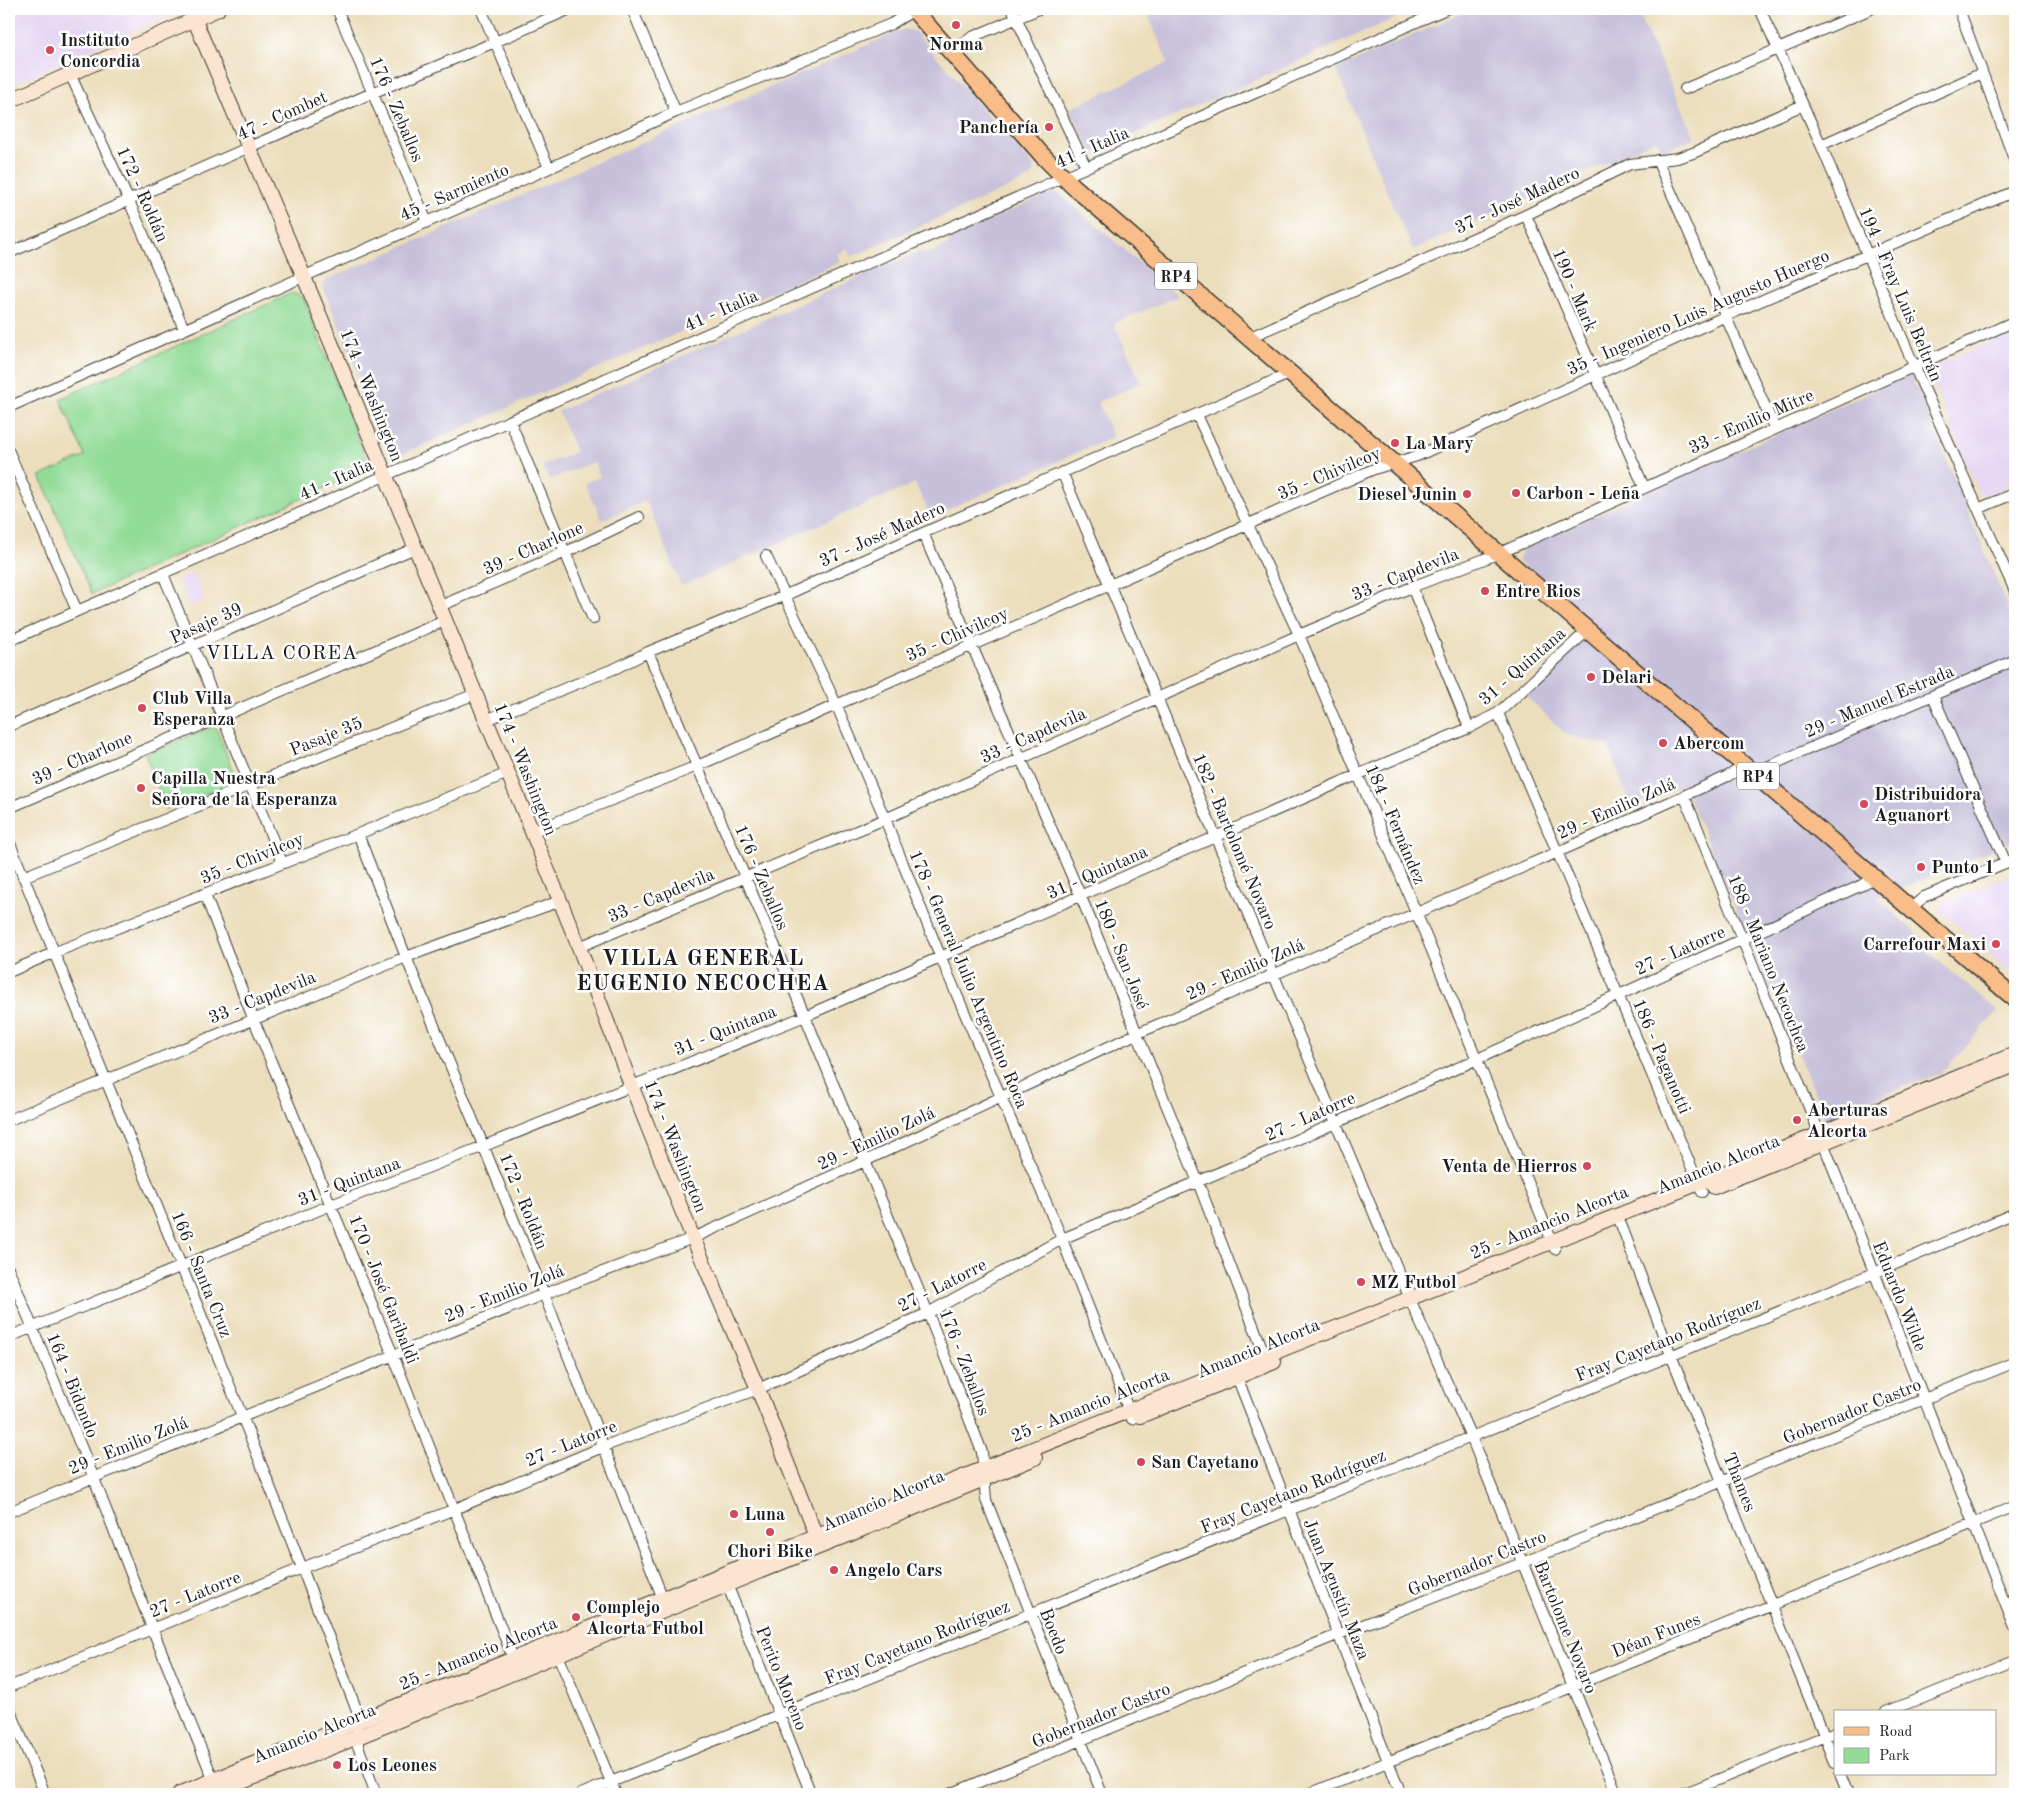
<svg xmlns="http://www.w3.org/2000/svg" width="2024" height="1803" font-family="'Old Standard TT',serif">
<style>
.built{fill:#e4d3f2}
.industrial{fill:#c6c0da}
.green{fill:#93dc98;stroke:#587c5a}
.lines{fill:none;stroke-linecap:round;stroke-linejoin:round}
.street-casing{stroke:#3b3934;stroke-width:12}
.secondary-casing{stroke:#3b3934;stroke-width:16}
.primary-casing{stroke:#3b3934;stroke-width:19}
.street{stroke:#fff;stroke-width:10}
.secondary{stroke:#fce5d0;stroke-width:14}
.primary{stroke:#f8bd89;stroke-width:16}
.poi-dot{fill:#d1495b;stroke:#fff;stroke-width:2}
.labels{text-anchor:middle;stroke-width:5;stroke-linejoin:round;paint-order:stroke}
.shield{fill:#fff;stroke:#606060;stroke-width:1}
.shield-label{font-size:16px;font-weight:bold;fill:#1c1c1c}
.poi-label{font-size:18px;font-weight:bold;fill:#1c1c1c;stroke:#fff;text-anchor:start}
.street-label{font-size:18px;fill:#1c1c1c;stroke:#fff}
.quarter-label{font-size:20px;letter-spacing:1px;fill:#1c1c1c;stroke:#fff}
.district-label{font-size:22px;font-weight:bold;letter-spacing:1px;fill:#1c1c1c;stroke:#fff}
</style>
<rect width="100%" height="100%" fill="#fff"/>
<filter id="ink" filterUnits="userSpaceOnUse"><feTurbulence type="fractalNoise" baseFrequency=".02" numOctaves="2"/><feDisplacementMap in="SourceGraphic" scale="10" xChannelSelector="R" yChannelSelector="G"/><feConvolveMatrix kernelMatrix="1 2 1 2 8 2 1 2 1" color-interpolation-filters="sRGB"/></filter>
<filter id="wash" filterUnits="userSpaceOnUse"><feTurbulence type="fractalNoise" baseFrequency=".0096" numOctaves="4" result="noise"/><feDisplacementMap in="SourceGraphic" scale="20" xChannelSelector="R" yChannelSelector="G"/><feGaussianBlur stdDeviation="1.12" result="paint"/><feColorMatrix in="noise" values="0 0 0 0 0 0 0 0 0 0 0 0 0 0 0 0 0 1.4 0 .05"/><feComposite in="paint" operator="in"/></filter>
<g filter="url(#wash)">
<rect width="100%" height="100%" fill="#ecdebc"/>
<path class="built" d="M 9,9 L 174,9 L 172,14 L 9,86 Z
M 2015,331 L 2015,482 L 1986,496 L 1979,493 L 1929,374 L 1932,367 Z
M 194,572 L 205,600 L 189,606 L 179,582 L 181,578 Z
M 2015,872 L 2015,977 L 1939,910 L 1941,904 Z"/>
<path class="industrial" d="M 1146,9 L 1416,9 L 1092,153 L 1069,109 L 1168,63 Z
M 1472,9 L 1636,9 L 1695,137 L 1662,152 L 1657,140 L 1413,250 L 1391,202 L 1336,69 Z
M 904,29 L 914,31 L 1034,166 L 1032,177 L 851,257 L 847,249 L 837,254 L 840,262 L 396,457 L 390,455 L 323,286 L 326,280 Z
M 1052,192 L 1059,193 L 1178,296 L 1114,324 L 1142,383 L 1098,402 L 1113,437 L 931,517 L 915,483 L 681,586 L 646,501 L 602,520 L 585,483 L 600,477 L 594,462 L 549,480 L 543,465 L 576,452 L 558,411 L 919,251 L 928,254 L 947,245 L 951,237 Z
M 1911,374 L 2015,625 L 2015,840 L 1878,899 L 1917,933 L 1913,939 L 1998,1011 L 1947,1067 L 1941,1070 L 1942,1073 L 1890,1092 L 1826,1120 L 1683,785 L 1631,807 L 1608,745 L 1568,736 L 1522,692 L 1593,624 L 1518,561 L 1523,548 Z"/>
<path class="green" d="M 292,293 L 303,297 L 368,464 L 365,470 L 92,594 L 40,476 L 85,456 L 60,399 Z
M 215,726 L 238,781 L 166,809 L 145,754 Z"/>
</g>
<g filter="url(#ink)">
<g class="lines">
<defs>
<path id="street" d="M 337,9 L 427,222
M 481,9 L 549,168
M 632,9 L 676,112
M 1012,9 L 1086,167
M 1760,9 L 1821,145 L 1914,366 L 2015,591
M 1959,9 L 2015,162
M 952,52 L 972,37 L 1039,9
M 70,74 L 129,201 L 184,329
M 1685,89 L 1871,9
M 1821,145 L 1982,73
M 1657,160 L 1775,429
M 1526,215 L 1644,487
M 9,253 L 372,93 L 495,42 L 570,9
M 1248,338 L 1526,215 L 1630,164 L 1677,158 L 1693,153 L 1803,105
M 9,407 L 676,112 L 891,24 L 914,10
M 1197,415 L 1299,635 L 1416,912 L 1555,1249
M 510,421 L 593,619
M 9,452 L 77,611
M 1062,472 L 1413,1306 L 1471,1437 L 1617,1794
M 1978,509 L 2015,493
M 923,533 L 1081,897 L 1198,1182 L 1267,1361
M 766,556 L 836,704 L 885,819 L 941,958 L 1062,1239 L 1132,1419
M 163,574 L 282,862
M 1412,587 L 1469,728
M 438,607 L 566,552 L 639,517
M 9,641 L 1446,9
M 648,652 L 805,1016 L 928,1313 L 982,1452 L 986,1500 L 1102,1794
M 1933,696 L 2006,863
M 1498,713 L 1702,1192
M 486,720 L 616,668 L 648,652 L 786,595 L 923,533 L 1289,374
M 9,726 L 415,548
M 1756,775 L 1769,766 L 2015,660
M 1684,795 C 1797,1072 1904,1351 2015,1628
M 9,808 L 444,621
M 531,832 L 697,766 L 1374,469 L 1417,456 L 1726,316 L 2015,191
M 358,834 L 406,957 L 544,1294 L 665,1604
M 9,841 L 242,1416 L 302,1568 L 357,1711 L 358,1746 L 376,1794
M 23,877 L 475,694
M 205,895 L 253,1018 L 393,1355 L 515,1663
M 1911,908 L 1924,897 L 2015,859
M 579,947 L 885,819 L 1299,635 L 1412,587 L 1500,553 L 2015,321
M 9,972 L 53,953 L 358,834 L 508,773
M 9,1120 L 406,957 L 560,901
M 1617,1214 L 1671,1355 L 1835,1762
M 9,1270 L 93,1476 L 152,1628 L 216,1786
M 9,1337 L 331,1205 L 484,1146 L 805,1016 L 1357,775 L 1469,728 L 1498,713 L 1588,630
M 1235,1372 L 1401,1794
M 9,1512 L 544,1294 L 693,1238 L 865,1161 L 1136,1034 L 1558,852 L 1728,776 L 1746,765
M 725,1579 L 811,1794
M 555,1648 L 616,1794
M 9,1687 L 302,1568 L 455,1509 L 605,1446 L 758,1389 L 928,1313 L 1062,1239 L 1336,1123 L 1862,885 L 1874,877
M 9,1707 L 45,1794
M 1886,1712 L 2015,1660
M 1840,1774 L 1848,1794
M 581,1794 L 1471,1437 L 1874,1273 L 2015,1213
M 950,1794 L 1337,1635 L 1522,1563 L 2015,1362
M 1309,1794 L 2015,1506
M 1683,1794 L 1835,1732"/>
<path id="secondary" d="M 190,9 L 304,277 L 508,773 L 579,947 L 631,1085 L 693,1238 L 758,1389 L 819,1544
M 9,101 L 218,9
M 1714,1187 L 2015,1065
M 1140,1416 L 1274,1362
M 179,1794 L 985,1468 L 1699,1183 L 2015,1054
M 211,1794 L 358,1737 L 1035,1458"/>
<path id="primary" d="M 913,9 L 1042,155 L 1073,186 L 2015,999"/>
</defs>
<use href="#street" class="street-casing"/>
<use href="#secondary" class="secondary-casing"/>
<use href="#primary" class="primary-casing"/>
<use href="#street" class="street"/>
<use href="#secondary" class="secondary"/>
<use href="#primary" class="primary"/>
</g>
</g>
<g class="poi-dot">
<circle cx="956" cy="25" r="5"/>
<circle cx="50" cy="50" r="5"/>
<circle cx="1049" cy="127" r="5"/>
<circle cx="1395" cy="443" r="5"/>
<circle cx="1516" cy="493" r="5"/>
<circle cx="1467" cy="494" r="5"/>
<circle cx="1485" cy="591" r="5"/>
<circle cx="1591" cy="677" r="5"/>
<circle cx="142" cy="708" r="5"/>
<circle cx="1663" cy="743" r="5"/>
<circle cx="141" cy="788" r="5"/>
<circle cx="1864" cy="804" r="5"/>
<circle cx="1921" cy="867" r="5"/>
<circle cx="1996" cy="944" r="5"/>
<circle cx="1797" cy="1120" r="5"/>
<circle cx="1587" cy="1166" r="5"/>
<circle cx="1361" cy="1282" r="5"/>
<circle cx="1141" cy="1462" r="5"/>
<circle cx="734" cy="1514" r="5"/>
<circle cx="770" cy="1532" r="5"/>
<circle cx="834" cy="1570" r="5"/>
<circle cx="576" cy="1617" r="5"/>
<circle cx="337" cy="1765" r="5"/>
</g>
<g class="labels">
<g class="shield">
<rect x="1155" y="262.5" width="42" height="27" rx="4"/>
<rect x="1737" y="762.5" width="42" height="27" rx="4"/>
</g>
<g class="shield-label">
<text x="1176" y="282">RP4</text>
<text x="1758" y="782">RP4</text>
</g>
<g class="poi-label">
<text x="60" y="46">Instituto<tspan x="60" dy="21">Concordia</tspan></text>
<text x="956" y="50" text-anchor="middle">Norma</text>
<text x="1039" y="133" text-anchor="end">Panchería</text>
<text x="1405" y="449">La Mary</text>
<text x="1526" y="499">Carbon - Leña</text>
<text x="1457" y="500" text-anchor="end">Diesel Junin</text>
<text x="1495" y="597">Entre Rios</text>
<text x="1601" y="683">Delari</text>
<text x="152" y="704">Club Villa<tspan x="152" dy="21">Esperanza</tspan></text>
<text x="1673" y="749">Abercom</text>
<text x="151" y="784">Capilla Nuestra<tspan x="151" dy="21">Señora de la Esperanza</tspan></text>
<text x="1874" y="800">Distribuidora<tspan x="1874" dy="21">Aguanort</tspan></text>
<text x="1931" y="873">Punto 1</text>
<text x="1986" y="950" text-anchor="end">Carrefour Maxi</text>
<text x="1807" y="1116">Aberturas<tspan x="1807" dy="21">Alcorta</tspan></text>
<text x="1577" y="1172" text-anchor="end">Venta de Hierros</text>
<text x="1371" y="1288">MZ Futbol</text>
<text x="1151" y="1468">San Cayetano</text>
<text x="744" y="1520">Luna</text>
<text x="770" y="1557" text-anchor="middle">Chori Bike</text>
<text x="844" y="1576">Angelo Cars</text>
<text x="586" y="1613">Complejo<tspan x="586" dy="21">Alcorta Futbol</tspan></text>
<text x="347" y="1771">Los Leones</text>
</g>
<g class="street-label">
<text transform="translate(397 109) rotate(67)" y="6">176 - Zeballos</text>
<text transform="translate(282 115) rotate(-24)" y="6">47 - Combet</text>
<text transform="translate(1092 147) rotate(-24)" y="6">41 - Italia</text>
<text transform="translate(454 192) rotate(-24)" y="6">45 - Sarmiento</text>
<text transform="translate(143 194) rotate(66)" y="6">172 - Roldán</text>
<text transform="translate(1517 200) rotate(-25)" y="6">37 - José Madero</text>
<text transform="translate(1575 290) rotate(67)" y="6">190 - Mark</text>
<text transform="translate(1901 294) rotate(67)" y="6">194 - Fray Luis Beltrán</text>
<text transform="translate(721 310) rotate(-24)" y="6">41 - Italia</text>
<text transform="translate(1698 312) rotate(-24)" y="6">35 - Ingeniero Luis Augusto Huergo</text>
<text transform="translate(372 395) rotate(68)" y="6">174 - Washington</text>
<text transform="translate(1751 421) rotate(-24)" y="6">33 - Emilio Mitre</text>
<text transform="translate(1329 473) rotate(-23)" y="6">35 - Chivilcoy</text>
<text transform="translate(336 479) rotate(-24)" y="6">41 - Italia</text>
<text transform="translate(882 534) rotate(-24)" y="6">37 - José Madero</text>
<text transform="translate(533 548) rotate(-24)" y="6">39 - Charlone</text>
<text transform="translate(1405 574) rotate(-22)" y="6">33 - Capdevila</text>
<text transform="translate(206 623) rotate(-24)" y="6">Pasaje 39</text>
<text transform="translate(957 634) rotate(-24)" y="6">35 - Chivilcoy</text>
<text transform="translate(1522 666) rotate(-41)" y="6">31 - Quintana</text>
<text transform="translate(1879 701) rotate(-23)" y="6">29 - Manuel Estrada</text>
<text transform="translate(1033 735) rotate(-24)" y="6">33 - Capdevila</text>
<text transform="translate(326 736) rotate(-22)" y="6">Pasaje 35</text>
<text transform="translate(82 758) rotate(-24)" y="6">39 - Charlone</text>
<text transform="translate(526 769) rotate(68)" y="6">174 - Washington</text>
<text transform="translate(1616 808) rotate(-24)" y="6">29 - Emilio Zolá</text>
<text transform="translate(1396 824) rotate(67)" y="6">184 - Fernández</text>
<text transform="translate(1235 841) rotate(67)" y="6">182 - Bartolomé Novaro</text>
<text transform="translate(252 858) rotate(-22)" y="6">35 - Chivilcoy</text>
<text transform="translate(1097 872) rotate(-24)" y="6">31 - Quintana</text>
<text transform="translate(762 877) rotate(67)" y="6">176 - Zeballos</text>
<text transform="translate(661 895) rotate(-23)" y="6">33 - Capdevila</text>
<text transform="translate(1680 950) rotate(-24)" y="6">27 - Latorre</text>
<text transform="translate(1122 954) rotate(68)" y="6">180 - San José</text>
<text transform="translate(1769 963) rotate(68)" y="6">188 - Mariano Necochea</text>
<text transform="translate(1245 969) rotate(-24)" y="6">29 - Emilio Zolá</text>
<text transform="translate(969 979) rotate(67)" y="6">178 - General Julio Argentino Roca</text>
<text transform="translate(262 997) rotate(-22)" y="6">33 - Capdevila</text>
<text transform="translate(725 1030) rotate(-22)" y="6">31 - Quintana</text>
<text transform="translate(1662 1056) rotate(67)" y="6">186 - Paganotti</text>
<text transform="translate(1310 1116) rotate(-24)" y="6">27 - Latorre</text>
<text transform="translate(876 1138) rotate(-25)" y="6">29 - Emilio Zolá</text>
<text transform="translate(676 1146) rotate(68)" y="6">174 - Washington</text>
<text transform="translate(1718 1164) rotate(-22)" y="6">Amancio Alcorta</text>
<text transform="translate(349 1181) rotate(-21)" y="6">31 - Quintana</text>
<text transform="translate(524 1201) rotate(68)" y="6">172 - Roldán</text>
<text transform="translate(1549 1222) rotate(-22)" y="6">25 - Amancio Alcorta</text>
<text transform="translate(202 1274) rotate(68)" y="6">166 - Santa Cruz</text>
<text transform="translate(942 1285) rotate(-27)" y="6">27 - Latorre</text>
<text transform="translate(384 1289) rotate(68)" y="6">170 - José Garibaldi</text>
<text transform="translate(504 1293) rotate(-22)" y="6">29 - Emilio Zolá</text>
<text transform="translate(1900 1296) rotate(68)" y="6">Eduardo Wilde</text>
<text transform="translate(1668 1339) rotate(-22)" y="6">Fray Cayetano Rodríguez</text>
<text transform="translate(1258 1348) rotate(-22)" y="6">Amancio Alcorta</text>
<text transform="translate(965 1362) rotate(69)" y="6">176 - Zeballos</text>
<text transform="translate(73 1385) rotate(68)" y="6">164 - Bidondo</text>
<text transform="translate(1090 1405) rotate(-22)" y="6">25 - Amancio Alcorta</text>
<text transform="translate(1852 1411) rotate(-22)" y="6">Gobernador Castro</text>
<text transform="translate(571 1443) rotate(-22)" y="6">27 - Latorre</text>
<text transform="translate(128 1445) rotate(-22)" y="6">29 - Emilio Zolá</text>
<text transform="translate(1740 1482) rotate(68)" y="6">Thames</text>
<text transform="translate(1293 1491) rotate(-22)" y="6">Fray Cayetano Rodríguez</text>
<text transform="translate(883 1500) rotate(-23)" y="6">Amancio Alcorta</text>
<text transform="translate(1477 1563) rotate(-22)" y="6">Gobernador Castro</text>
<text transform="translate(1337 1589) rotate(68)" y="6">Juan Agustín Maza</text>
<text transform="translate(195 1594) rotate(-22)" y="6">27 - Latorre</text>
<text transform="translate(1566 1627) rotate(68)" y="6">Bartolome Novaro</text>
<text transform="translate(1054 1631) rotate(68)" y="6">Boedo</text>
<text transform="translate(1656 1635) rotate(-22)" y="6">Déan Funes</text>
<text transform="translate(917 1642) rotate(-22)" y="6">Fray Cayetano Rodríguez</text>
<text transform="translate(478 1653) rotate(-22)" y="6">25 - Amancio Alcorta</text>
<text transform="translate(782 1678) rotate(68)" y="6">Perito Moreno</text>
<text transform="translate(1101 1715) rotate(-22)" y="6">Gobernador Castro</text>
<text transform="translate(314 1733) rotate(-22)" y="6">Amancio Alcorta</text>
</g>
<g class="quarter-label">
<text x="282" y="659">VILLA COREA</text>
</g>
<g class="district-label">
<text x="703" y="965">VILLA GENERAL<tspan x="703" dy="25">EUGENIO NECOCHEA</tspan></text>
</g>
</g>
<rect width="2024" height="1803" fill="none" stroke="#fff" stroke-width="30"/>
<rect x="1834" y="1710" width="162" height="65" fill="#ffffff" stroke="#a4a4a4"/>
<rect x="1844" y="1727" width="25" height="8" fill="#f8bd89" stroke="#a4a4a4"/>
<text x="1879" y="1736" font-size="15" fill="#1c1c1c">Road</text>
<rect x="1844" y="1748" width="25" height="15" fill="#93dc98" stroke="#a4a4a4"/>
<text x="1879" y="1760" font-size="15" fill="#1c1c1c">Park</text>
</svg>
